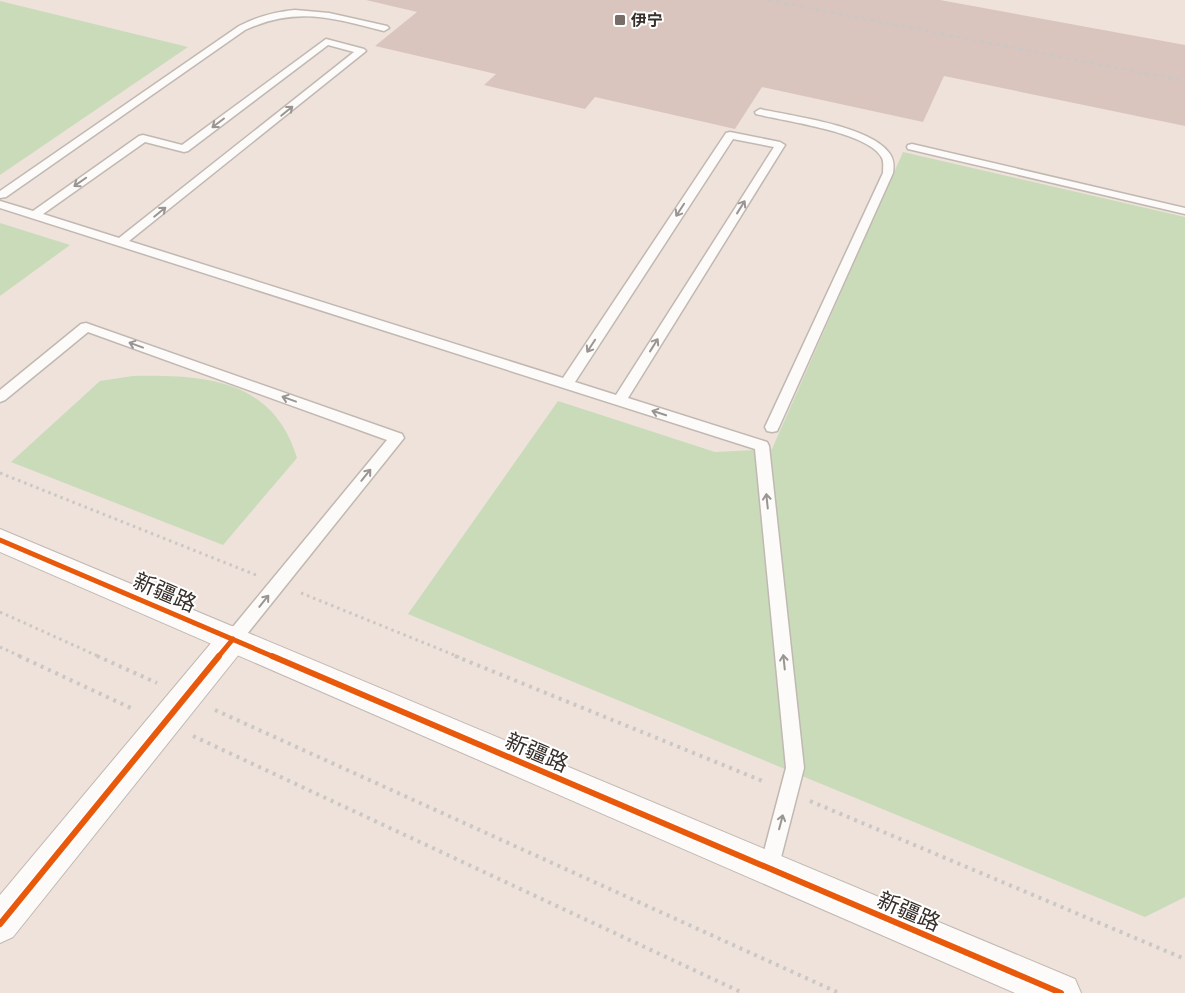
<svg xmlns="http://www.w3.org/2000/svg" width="1185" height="993" font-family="Signika,'Noto Sans SC',sans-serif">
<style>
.green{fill:#cadbba}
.building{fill:#dac5be}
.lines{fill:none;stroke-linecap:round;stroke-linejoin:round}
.service-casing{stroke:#c1b8b2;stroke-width:3}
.minor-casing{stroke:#c1b8b2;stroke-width:2}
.tertiary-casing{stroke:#c1b8b2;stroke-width:2}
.path-far1{stroke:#cac7c5;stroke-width:3;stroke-dasharray:2.5 4;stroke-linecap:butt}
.path{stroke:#cac7c5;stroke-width:4;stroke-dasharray:3 5;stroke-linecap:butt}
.service{fill:#fcfbf9;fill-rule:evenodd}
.minor{fill:#fcfbf9;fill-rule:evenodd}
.tertiary{fill:#fcfbf9;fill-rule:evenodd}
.rail{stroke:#cac8c6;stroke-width:2.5;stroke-dasharray:4 4;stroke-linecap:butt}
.cycleway-far1-casing{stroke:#fff;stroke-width:8}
.cycleway-casing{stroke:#fff;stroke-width:9}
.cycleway-far1{stroke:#e8590c;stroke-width:5}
.cycleway{stroke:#e8590c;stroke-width:6}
.oneway{stroke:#9a9592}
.poi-dot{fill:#776e68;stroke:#fff;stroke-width:2}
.labels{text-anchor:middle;stroke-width:4;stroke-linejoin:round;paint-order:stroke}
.far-poi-label{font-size:16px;font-weight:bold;fill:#372f2a;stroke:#fff;text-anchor:start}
.near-street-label{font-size:22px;fill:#372f2a;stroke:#fff}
</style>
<rect width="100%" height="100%" fill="#eee2da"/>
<path class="green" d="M 0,1 L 188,47 L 0,175 Z
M 903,152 L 1185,217 L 1185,897 L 1145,917 L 408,614 L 558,401 L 715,452 L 772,449 Z
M 0,223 L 70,245 L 0,296 Z
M 133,376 C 203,375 273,378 297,458 L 223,545 L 11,462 L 100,381 Z"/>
<path class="building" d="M 366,0 L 940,0 L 1185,45 L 1185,126 L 944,76 L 923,122 L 762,87 L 735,129 L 595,97 L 585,109 L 484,85 L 496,74 L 375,46 L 417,12 Z"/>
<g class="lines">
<defs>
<path id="service" d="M 295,10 L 329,13 L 387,26 L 389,28 L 384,31 C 332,18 297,6 245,30 L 6,197 L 0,198 L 0,191 L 239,26 C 257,17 274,12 295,10 Z
M 326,39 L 364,49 L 366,51 L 129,241 L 563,378 L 726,133 L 730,132 L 780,142 L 785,145 L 628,398 L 767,442 L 769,446 L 804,768 L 776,877 L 769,880 L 762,877 L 759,870 L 786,768 L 755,449 L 0,208 L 0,201 L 33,211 L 139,136 L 143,135 L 182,145 ZM 328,45 L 354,52 L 119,238 L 43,214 L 145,142 L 184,152 L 188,151 ZM 733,139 L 774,147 L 616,395 L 575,382 Z
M 760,109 C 792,116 872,126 890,154 C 894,160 894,166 893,173 L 779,427 L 777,431 L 772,432 L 767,431 L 765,427 L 883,173 C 883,168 884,162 882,158 C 870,132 783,121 756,114 L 755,112 Z
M 912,144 L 1185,208 L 1185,214 L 908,149 L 907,147 L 908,145 Z
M 86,323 L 402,434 L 404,438 L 239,644 L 233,646 L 227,644 L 225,639 L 227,634 L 387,440 L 88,332 L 5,400 L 0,402 L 0,390 L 81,324 Z"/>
<path id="minor" d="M 233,626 L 244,630 L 248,639 L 244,648 L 13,937 L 0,943 L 0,895 L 222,630 Z"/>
<path id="tertiary" d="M 0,529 L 1075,979 L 1081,993 L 1015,993 L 0,552 Z"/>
</defs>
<use href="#service" class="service-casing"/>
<use href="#minor" class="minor-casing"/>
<use href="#tertiary" class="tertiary-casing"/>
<path class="path-far1" d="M 0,473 L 256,575
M 301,593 L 459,657
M 0,612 L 100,657
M 0,647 L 22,657"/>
<path class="path" d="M 19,656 L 135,710
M 97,656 L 157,683
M 455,656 L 765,782
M 215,710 L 839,993
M 193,736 L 743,993
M 810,801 L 1185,959"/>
<use href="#service" class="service"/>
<use href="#minor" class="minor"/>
<use href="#tertiary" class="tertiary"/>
<path class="rail" d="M 768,0 L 1185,81"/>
<defs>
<path id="cycleway-far1" d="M 0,540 L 274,657
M 218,657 L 233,639"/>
<path id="cycleway" d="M 272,656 L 1061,993
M 0,924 L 219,656"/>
</defs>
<use href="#cycleway-far1" class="cycleway-far1-casing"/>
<use href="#cycleway" class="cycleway-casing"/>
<use href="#cycleway-far1" class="cycleway-far1"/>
<use href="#cycleway" class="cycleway"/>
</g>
<defs><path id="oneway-shaft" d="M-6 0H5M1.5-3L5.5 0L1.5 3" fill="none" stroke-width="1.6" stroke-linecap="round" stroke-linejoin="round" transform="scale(1.25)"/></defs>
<g class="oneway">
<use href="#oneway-shaft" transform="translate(287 111) rotate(-39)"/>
<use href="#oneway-shaft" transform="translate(218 123) rotate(143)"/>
<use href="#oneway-shaft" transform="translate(80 182) rotate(145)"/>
<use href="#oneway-shaft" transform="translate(741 207) rotate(-58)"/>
<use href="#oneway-shaft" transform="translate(680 210) rotate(123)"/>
<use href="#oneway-shaft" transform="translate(160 212) rotate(-39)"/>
<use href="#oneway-shaft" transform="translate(136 345) rotate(-160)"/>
<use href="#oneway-shaft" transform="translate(654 345) rotate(-58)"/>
<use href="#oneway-shaft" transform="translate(591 346) rotate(123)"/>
<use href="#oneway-shaft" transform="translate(289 399) rotate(-160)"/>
<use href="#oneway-shaft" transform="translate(659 413) rotate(-162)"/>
<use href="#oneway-shaft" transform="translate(366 475) rotate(-51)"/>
<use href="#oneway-shaft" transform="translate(767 501) rotate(-96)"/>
<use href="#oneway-shaft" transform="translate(264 601) rotate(-51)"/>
<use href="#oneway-shaft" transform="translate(784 662) rotate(-96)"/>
<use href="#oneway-shaft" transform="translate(781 822) rotate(-75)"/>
</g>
<rect class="poi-dot" x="614" y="14" width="12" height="12" rx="2.5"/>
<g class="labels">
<g class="far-poi-label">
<text x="631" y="26">伊宁</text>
</g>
<g class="near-street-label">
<text transform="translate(165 592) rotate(23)" y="8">新疆路</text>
<text transform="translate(537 752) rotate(23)" y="8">新疆路</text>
<text transform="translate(909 911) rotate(23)" y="8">新疆路</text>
</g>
</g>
</svg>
